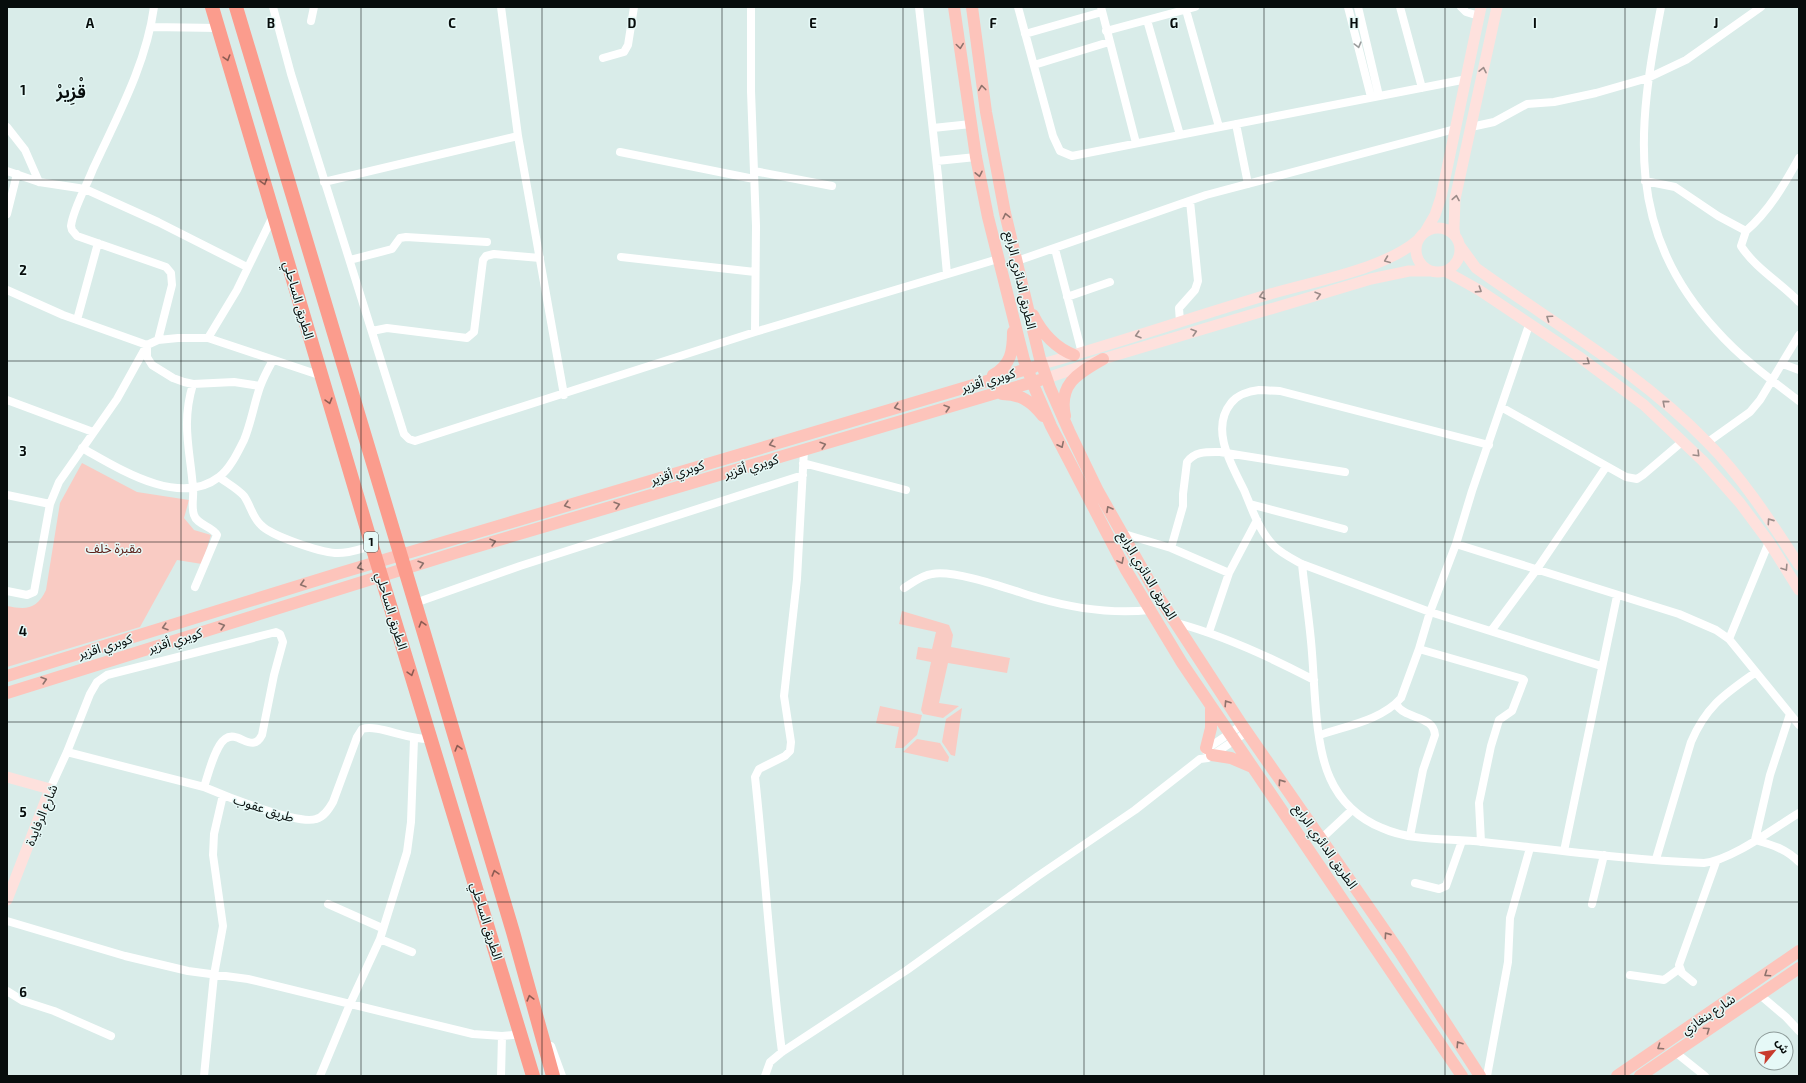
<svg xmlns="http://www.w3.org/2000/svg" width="1806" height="1083" font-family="'Exo 2','Noto Sans Arabic',sans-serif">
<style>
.green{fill:#f9cbc3}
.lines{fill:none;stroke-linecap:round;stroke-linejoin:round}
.street{stroke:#fff;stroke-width:8}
.secondary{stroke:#fee1dd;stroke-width:11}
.primary{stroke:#fdc4bb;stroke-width:12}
.highway{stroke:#fb9c8d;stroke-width:14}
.oneway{stroke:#9c9e9e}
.oneway2{stroke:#8e726c}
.oneway3{stroke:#8d5c53}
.oneway4{stroke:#9b8c89}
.grid{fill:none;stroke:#070d0c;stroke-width:1;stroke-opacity:0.55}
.labels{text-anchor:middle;stroke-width:3;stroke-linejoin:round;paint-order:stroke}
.shield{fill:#e6f9f7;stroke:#4a5452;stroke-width:1}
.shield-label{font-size:12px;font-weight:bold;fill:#070d0c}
.street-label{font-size:13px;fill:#070d0c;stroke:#e6f9f7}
.park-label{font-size:13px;fill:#5c2019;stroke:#e6f9f7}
.district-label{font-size:17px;font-weight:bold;fill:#070d0c;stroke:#e6f9f7}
.grid-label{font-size:13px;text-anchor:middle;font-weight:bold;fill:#070d0c;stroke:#e6f9f7;stroke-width:3;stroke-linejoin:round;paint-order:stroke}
</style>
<rect width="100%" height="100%" fill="#d9ece9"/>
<path class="green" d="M 82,463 L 137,492 L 189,500 L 184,518 L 194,530 L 211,535 L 202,564 L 177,560 L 140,627 L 7,667 L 7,606 C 27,610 37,609 46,590 L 60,503 Z
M 902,611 L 949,625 L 953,635 L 951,647 L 1010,658 L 1007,673 L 948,663 L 939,703 L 959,706 L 943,718 L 923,714 L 921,710 L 931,662 L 916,659 L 918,647 L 932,649 L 936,632 L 899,624 Z
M 880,706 L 922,715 L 917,735 L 903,748 L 895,748 L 899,727 L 876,723 Z
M 962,708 L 955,756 L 951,755 L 942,742 L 946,719 Z
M 917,739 L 940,743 L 949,757 L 948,762 L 903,752 Z"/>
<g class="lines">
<path class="street" d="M 154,7 C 146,65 117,117 93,169 C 87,185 73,209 71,226 L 72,230 L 77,236 L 166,267 L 171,273 L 172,285 L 158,340
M 273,7 L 291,74 L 404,434 L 409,439 L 415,441 L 755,332 L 998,259
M 501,7 L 518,136 L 564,395
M 751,7 L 751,91 L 756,226 L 755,332
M 919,7 L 938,176 L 947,274
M 1018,7 L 1053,136 L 1060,151 L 1072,156 L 1467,79
M 1101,7 L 1136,143
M 1348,7 L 1371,97
M 1358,7 L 1379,96
M 1400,7 L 1422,88
M 1461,7 L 1466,12 L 1479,16
M 1661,7 C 1637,130 1625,231 1717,331 C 1741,358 1770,379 1799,401
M 1186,10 L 1219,127
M 1147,20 L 1180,135
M 311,21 L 314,7
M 151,27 L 218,28
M 1106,31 L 1195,7
M 1025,34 L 1102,12
M 603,58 L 624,52 L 628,45 L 634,7
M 1034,65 L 1109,42
M 1236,124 L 1248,184
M 7,127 L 25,150 L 39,182
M 1471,127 L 1494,122 L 1527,104 L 1554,102 L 1596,93 L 1648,78 L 1686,60 L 1761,7
M 933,128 L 971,124
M 620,152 L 754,179
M 937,161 L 976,157
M 7,171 L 39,182 L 85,189 L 158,222 L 247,267
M 754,171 L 832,186
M 1645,181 L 1675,187 L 1718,216 L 1746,231 L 1741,246 C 1755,268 1781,283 1799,302
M 324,182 L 518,136
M 7,214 L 17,174
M 1746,231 C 1769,211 1784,185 1799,158
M 1055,249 L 1082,353
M 621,257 L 755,272
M 350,260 L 392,249 L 400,238 L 406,237 L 487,242
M 1017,261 L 1206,195 L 1455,129
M 7,290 L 63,315 L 147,345
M 1067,297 L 1110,282
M 77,320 L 98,243
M 1180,322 L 1179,308 L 1195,290 L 1198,281 L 1190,201
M 372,331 L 387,328 L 467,338 L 474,332 L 483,260 L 486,256 L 494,254 L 540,258
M 208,338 L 237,290 L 273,216
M 147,346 L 147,357 L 152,365 L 173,378 L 184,382 L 193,384 L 234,382 L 260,386
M 1783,364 L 1799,370
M 193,384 C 181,424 190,449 193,488 C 194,496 191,507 194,515 C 197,525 212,526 217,535 L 195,587
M 7,400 L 93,432
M 1501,407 L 1626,477 L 1637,479 L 1643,475 L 1683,441
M 1708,442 L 1750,412 L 1760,400 L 1799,335
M 1489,445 L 1280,391 C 1273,391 1265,390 1259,390 C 1249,391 1237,395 1231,403 C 1210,429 1231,464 1244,490 C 1252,509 1259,531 1274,546 C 1282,554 1293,559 1302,564 L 1430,612 L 1601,666
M 82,448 C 118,468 179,508 219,477 C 230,469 238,452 244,440 C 251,423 254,404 260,387 C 263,378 268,369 273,360
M 803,463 L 906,490
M 219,477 C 227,483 238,489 244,496 C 251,506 252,517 261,525 C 271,536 320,552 335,553 C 348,554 360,549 372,546
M 7,495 L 50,504
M 1250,504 L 1344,529
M 1124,534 L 1171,548 L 1229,573
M 1456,544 L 1679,614 L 1716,630 L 1729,639 L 1799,725
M 1171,548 L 1183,506 L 1183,494 L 1187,462 C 1195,451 1207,452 1220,452 L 1345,472
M 1302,564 C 1305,594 1310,624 1312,653 C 1315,690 1315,745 1330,778 C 1340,801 1359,819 1382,828 C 1413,842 1449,838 1483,842 C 1556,850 1630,860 1704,863 C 1732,860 1774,828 1799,813
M 904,588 C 912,583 922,575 932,574 C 955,569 1014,591 1038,598 C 1073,608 1114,614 1150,610
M 7,591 L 27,595 L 34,592 L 50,504 L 59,482 L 117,399 L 147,345 L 158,340 L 178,338 L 208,338 L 322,376
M 415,603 L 520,566 L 803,475
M 1177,623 C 1225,636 1270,657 1314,680
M 1491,631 L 1537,569 L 1606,467
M 1209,632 L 1229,573 L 1257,520
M 1729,639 L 1769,542
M 1419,649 L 1523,679 L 1524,680 L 1512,711 L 1499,720 L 1491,746 L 1479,803 L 1481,842
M 1396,704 C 1405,720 1434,715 1435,735 L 1423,770 L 1410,836
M 1790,714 L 1770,775 L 1755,840 C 1773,845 1786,849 1799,862
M 1320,735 C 1346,726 1382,720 1401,698 L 1419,649 L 1430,612 L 1456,544 L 1472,491 L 1529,325
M 1205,750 L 1242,725
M 67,752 L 204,787 C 225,796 297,825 316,819 C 324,817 329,809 333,802 L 357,737 L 362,729 C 379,724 408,741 432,739
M 50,789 L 67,752 L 90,694 L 97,682 L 107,675 L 253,638 L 276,632 L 280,634 L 283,642 L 274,675 L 262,735 C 252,755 238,729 225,739 C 215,746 208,775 204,787
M 1321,839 L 1352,810
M 1564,851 L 1617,596
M 1656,859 L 1691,742 C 1707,705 1725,694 1756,672
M 1415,883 L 1439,889 L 1446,886 L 1462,841
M 328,904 L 382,928
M 1592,904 L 1604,855
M 7,921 L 125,956 L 188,971 L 248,979 L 473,1034 L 502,1036 L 522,1034
M 380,939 L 412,952
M 1630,975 L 1664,980 L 1679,969
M 1693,982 L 1682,973 L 1679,965 L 1716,862
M 7,991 L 23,1001 L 54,1011 L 111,1036
M 1760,995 L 1786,1017 L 1799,1031
M 551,1046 L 562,1076
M 782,1052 C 770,960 765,869 755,777 L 759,769 L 785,756 L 790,751 L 791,742 L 784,696 L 797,579 L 804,450
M 1675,1052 L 1705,1076
M 204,1076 L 214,975 L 223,926 L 213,855 L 214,834 L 223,795
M 320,1076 L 350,1004 L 380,939 L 407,852 L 411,822 L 414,739
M 501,1076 L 502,1036
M 765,1076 L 770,1062 L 782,1052 L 907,970 L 1038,876 L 1135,810 L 1200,759 L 1208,758 L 1247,732
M 1487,1076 L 1508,962 L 1510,918 L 1530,848"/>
<path class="secondary" d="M1416 250a22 22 0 1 1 44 0a22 22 0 1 1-44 0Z
M 1425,232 L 1435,215 L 1441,197 L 1481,7
M 1455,236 L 1454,229 L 1455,199 L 1497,7
M 1460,246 L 1476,268 C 1554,324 1639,372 1707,442 C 1743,478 1771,522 1799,565
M 1445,271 L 1479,290 L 1578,356 L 1644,405 L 1703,461 L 1740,503 L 1769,542 L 1799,590
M 1042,364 C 1118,343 1192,317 1267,295 C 1313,281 1384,270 1419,239
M 1047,378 L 1103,359 L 1371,279 L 1409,271 L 1431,271
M 7,777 L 50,789 L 7,900"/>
<path class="primary" d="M 954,7 L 976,157 L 988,217 L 1024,360 L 1035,389 L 1051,426 L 1126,570 L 1182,663 L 1462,1076
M 972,7 L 986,112 L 1005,213 L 1040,359 L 1050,388 L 1069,431 L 1098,491 L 1156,593 L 1242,725 L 1399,951 L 1480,1076
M 1033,315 C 1042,333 1056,348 1074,355
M 993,375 C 1011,365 1013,351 1013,332
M 1002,394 C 1021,394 1032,402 1043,416
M 1065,416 C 1058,383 1079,373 1103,359
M 7,676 L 340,573 L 1034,367
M 7,693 L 455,553 L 1040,380
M 1206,748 L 1211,728 L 1211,709
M 1212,755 L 1231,758 L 1252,767
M 1617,1076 L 1799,951
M 1640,1076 L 1799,968"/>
<path class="highway" d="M 212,7 L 372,546 L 533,1076
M 236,7 L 415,603 L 513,932 L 553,1076"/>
</g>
<defs><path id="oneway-chevron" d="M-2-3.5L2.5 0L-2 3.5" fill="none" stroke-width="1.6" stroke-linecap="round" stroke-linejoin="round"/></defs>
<use class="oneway" href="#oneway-chevron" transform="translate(1358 45) rotate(75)"/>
<g class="oneway2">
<use href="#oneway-chevron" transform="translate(960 46) rotate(82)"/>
<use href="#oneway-chevron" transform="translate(982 88) rotate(-97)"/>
<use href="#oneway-chevron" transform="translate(979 174) rotate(78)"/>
<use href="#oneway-chevron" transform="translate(1006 216) rotate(-103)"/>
<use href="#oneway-chevron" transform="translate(897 407) rotate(163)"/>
<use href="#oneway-chevron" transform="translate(947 408) rotate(-17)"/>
<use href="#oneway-chevron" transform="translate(772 444) rotate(163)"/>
<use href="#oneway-chevron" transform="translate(823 445) rotate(-17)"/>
<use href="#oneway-chevron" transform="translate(1061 445) rotate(64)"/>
<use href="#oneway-chevron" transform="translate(567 505) rotate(163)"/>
<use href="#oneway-chevron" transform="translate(617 505) rotate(-16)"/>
<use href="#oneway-chevron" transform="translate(1109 509) rotate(-120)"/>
<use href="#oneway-chevron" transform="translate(493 542) rotate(-16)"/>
<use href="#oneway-chevron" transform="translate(1121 561) rotate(62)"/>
<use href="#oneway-chevron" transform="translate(421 564) rotate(-17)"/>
<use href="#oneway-chevron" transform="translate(360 567) rotate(163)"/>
<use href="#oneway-chevron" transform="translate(303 584) rotate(163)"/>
<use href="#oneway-chevron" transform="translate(222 626) rotate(-17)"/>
<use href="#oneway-chevron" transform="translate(165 627) rotate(163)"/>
<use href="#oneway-chevron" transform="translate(44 680) rotate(-17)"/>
<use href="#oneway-chevron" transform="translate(1227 703) rotate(-123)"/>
<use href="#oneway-chevron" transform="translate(1281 782) rotate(-125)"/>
<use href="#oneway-chevron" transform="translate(1387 935) rotate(-125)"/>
<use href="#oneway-chevron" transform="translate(1767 974) rotate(146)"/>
<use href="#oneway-chevron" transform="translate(1707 1030) rotate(-35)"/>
<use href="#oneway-chevron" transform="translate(1459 1044) rotate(-123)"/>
<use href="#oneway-chevron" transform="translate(1660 1047) rotate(146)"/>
</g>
<g class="oneway3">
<use href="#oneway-chevron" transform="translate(227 58) rotate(73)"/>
<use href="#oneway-chevron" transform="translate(264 182) rotate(73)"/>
<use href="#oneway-chevron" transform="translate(329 401) rotate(74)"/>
<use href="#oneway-chevron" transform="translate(422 624) rotate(-106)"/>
<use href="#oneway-chevron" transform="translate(411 673) rotate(73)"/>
<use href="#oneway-chevron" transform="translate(458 748) rotate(-106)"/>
<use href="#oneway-chevron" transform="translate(495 873) rotate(-106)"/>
<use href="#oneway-chevron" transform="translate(530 998) rotate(-105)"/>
</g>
<g class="oneway4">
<use href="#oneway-chevron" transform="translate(1483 70) rotate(-78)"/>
<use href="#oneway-chevron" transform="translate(1456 198) rotate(-80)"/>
<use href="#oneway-chevron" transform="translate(1387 260) rotate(158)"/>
<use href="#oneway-chevron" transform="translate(1479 290) rotate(33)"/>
<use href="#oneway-chevron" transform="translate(1318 295) rotate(-16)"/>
<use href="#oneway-chevron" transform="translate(1262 296) rotate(163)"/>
<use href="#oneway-chevron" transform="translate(1549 318) rotate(-145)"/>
<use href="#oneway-chevron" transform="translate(1194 332) rotate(-17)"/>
<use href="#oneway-chevron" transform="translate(1138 335) rotate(163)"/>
<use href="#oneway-chevron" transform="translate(1587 362) rotate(35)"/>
<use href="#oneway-chevron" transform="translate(1665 403) rotate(-139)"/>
<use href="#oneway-chevron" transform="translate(1697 454) rotate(45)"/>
<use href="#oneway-chevron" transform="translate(1770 521) rotate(-125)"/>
<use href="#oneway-chevron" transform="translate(1785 568) rotate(57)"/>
</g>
<path class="grid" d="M 181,7 L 181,1076M 361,7 L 361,1076M 542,7 L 542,1076M 722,7 L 722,1076M 903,7 L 903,1076M 1084,7 L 1084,1076M 1264,7 L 1264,1076M 1445,7 L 1445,1076M 1625,7 L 1625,1076M 7,180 L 1799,180M 7,361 L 1799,361M 7,542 L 1799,542M 7,722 L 1799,722M 7,902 L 1799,902"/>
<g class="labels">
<rect class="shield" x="364" y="532" width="14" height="20" rx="3"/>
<g class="shield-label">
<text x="371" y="546">1</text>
</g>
<g class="street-label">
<text transform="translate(1021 280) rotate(77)" y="5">الطريق الدائري الرابع</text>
<text transform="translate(299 300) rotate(74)" y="5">الطريق الساحلي</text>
<text transform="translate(988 380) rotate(-16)" y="5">كوبري أقزير</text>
<text transform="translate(751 466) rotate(-16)" y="5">كويري أقزير</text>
<text transform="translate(677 472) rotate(-17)" y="5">كوبري أقزير</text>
<text transform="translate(1148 575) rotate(59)" y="5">الطريق الدائري الرابع</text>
<text transform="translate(392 611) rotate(73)" y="5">الطريق الساحلي</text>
<text transform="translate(175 640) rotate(-17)" y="5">كويري أقزير</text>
<text transform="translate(105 646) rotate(-17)" y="5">كوبري اقزير</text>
<text transform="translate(264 808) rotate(18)" y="5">طريق عقوب</text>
<text transform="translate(41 815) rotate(-68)" y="5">شارع الرفايدة</text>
<text transform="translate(1326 846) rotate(55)" y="5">الطريق الدائري الرابع</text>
<text transform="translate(487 921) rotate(73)" y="5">الطريق الساحلي</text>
<text transform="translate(1708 1014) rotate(-34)" y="5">شارع بنغازي</text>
</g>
<g class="park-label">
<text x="114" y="553">مقبرة خلف</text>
</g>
<g class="district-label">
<text x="71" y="98">قْزِيرْ</text>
</g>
</g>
<g class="grid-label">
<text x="90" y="28">A</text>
<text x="271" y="28">B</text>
<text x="452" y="28">C</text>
<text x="632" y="28">D</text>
<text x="813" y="28">E</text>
<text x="993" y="28">F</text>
<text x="1174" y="28">G</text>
<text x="1354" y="28">H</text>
<text x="1535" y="28">I</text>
<text x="1716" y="28">J</text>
<text x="23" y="95">1</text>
<text x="23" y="275">2</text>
<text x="23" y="456">3</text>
<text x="23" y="636">4</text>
<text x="23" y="817">5</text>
<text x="23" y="997">6</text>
</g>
<rect width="1806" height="1083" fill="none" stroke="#070d0c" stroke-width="16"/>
<g transform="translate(1774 1051) rotate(61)"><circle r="19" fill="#e6f9f7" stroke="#8d9b99"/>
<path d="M0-3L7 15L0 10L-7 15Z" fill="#c83b2d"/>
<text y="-6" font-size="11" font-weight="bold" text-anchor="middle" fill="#070d0c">ش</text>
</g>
</svg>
